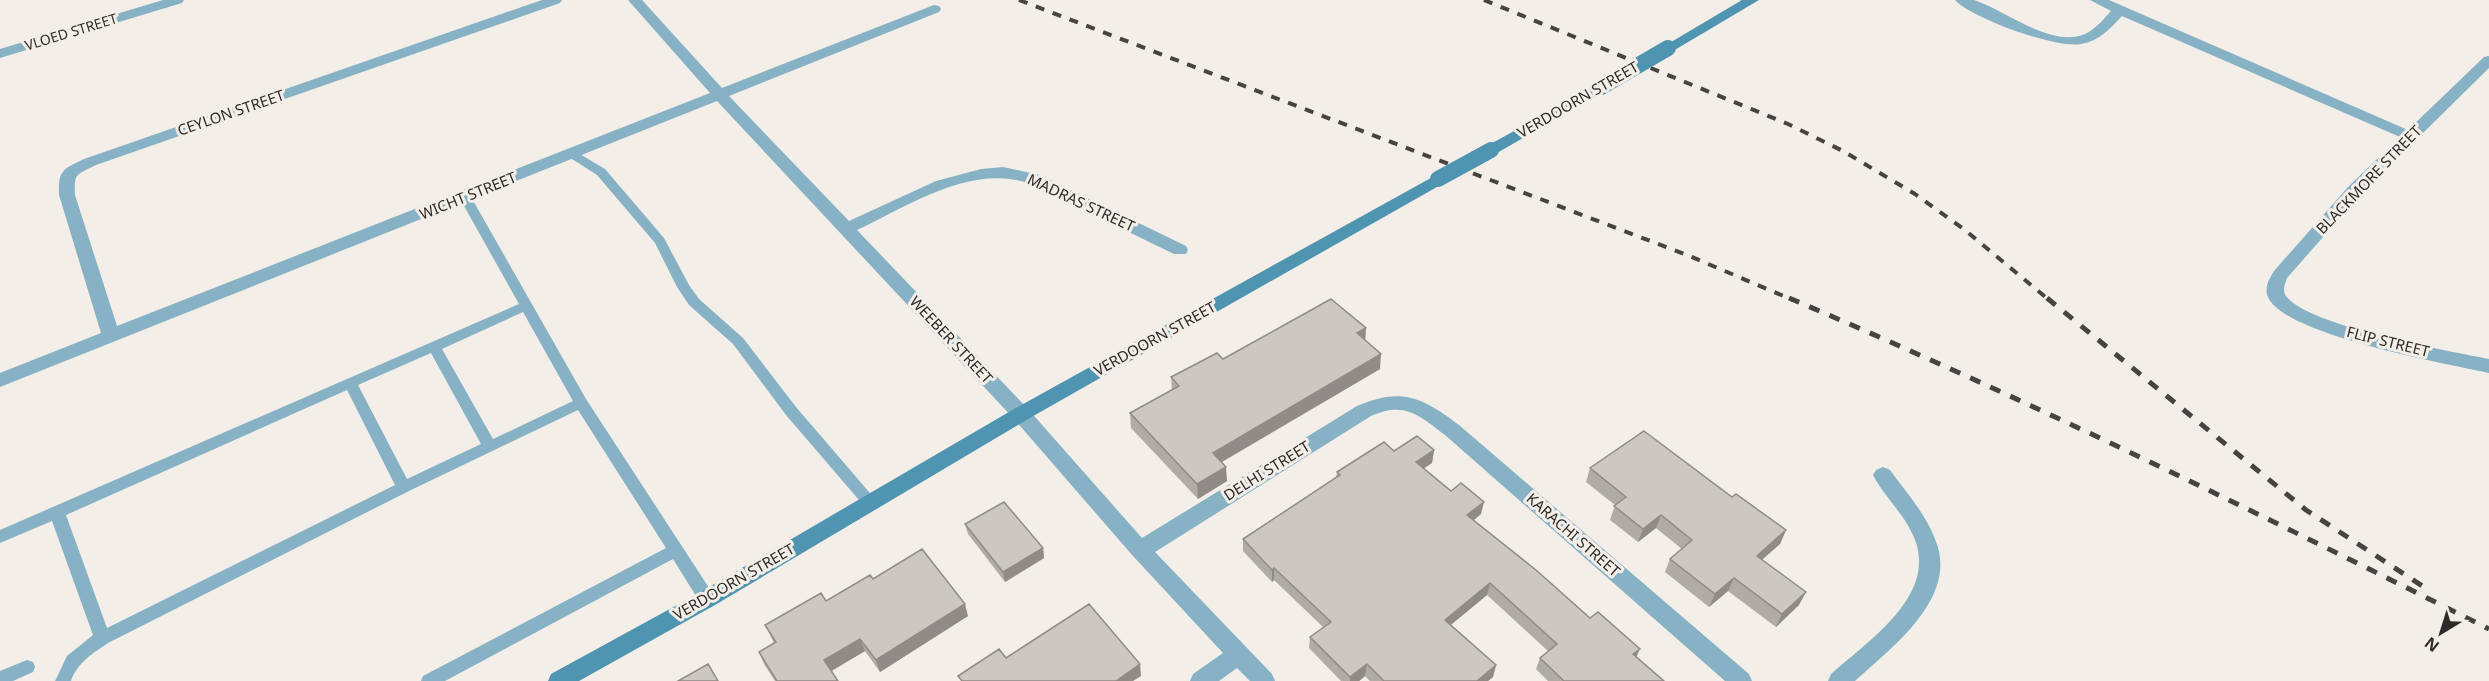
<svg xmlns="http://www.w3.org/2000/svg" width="2489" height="681" font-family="'Noto Sans',sans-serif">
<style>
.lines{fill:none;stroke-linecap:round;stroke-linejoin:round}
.lane{fill:#87b2c6;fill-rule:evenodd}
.street{fill:#87b2c6;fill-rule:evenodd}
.secondary{fill:#4f94b1;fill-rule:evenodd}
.rail-far1{stroke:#464441;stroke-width:4;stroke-dasharray:9 9;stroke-linecap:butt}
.rail{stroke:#464441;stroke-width:5;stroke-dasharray:11 11;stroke-linecap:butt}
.secondary-bridge{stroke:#4f94b1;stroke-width:16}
.wall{fill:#afaba5}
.shaded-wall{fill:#8f8b86}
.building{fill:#ccc7c0;stroke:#8f8b86;stroke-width:1.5}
.labels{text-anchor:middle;stroke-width:6;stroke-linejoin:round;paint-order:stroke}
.far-street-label{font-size:14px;fill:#2d2b29;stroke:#f3eee7}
.street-label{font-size:15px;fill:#2d2b29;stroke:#f3eee7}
</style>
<rect width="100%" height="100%" fill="#f3eee7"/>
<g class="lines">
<path class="lane" d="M 573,150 L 605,169 L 664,238 L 689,285 L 699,299 L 743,338 L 796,407 L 875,499 L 878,503 L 875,507 L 870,509 L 865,507 L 786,415 L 733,344 L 689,305 L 677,287 L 655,243 L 597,175 L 569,157 L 567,154 L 569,151 Z
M 465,193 L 471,197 L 586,399 L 713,594 L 715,599 L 713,604 L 707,606 L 701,604 L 673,559 L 445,681 L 421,681 L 423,676 L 666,548 L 578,410 L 409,491 L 108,643 C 93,653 77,663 71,681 L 55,681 L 67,656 L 93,635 L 52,521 L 0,543 L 0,530 L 519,304 L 459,197 ZM 523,312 L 573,401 L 493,439 L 442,349 ZM 431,353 L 481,444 L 407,479 L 358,385 ZM 347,390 L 395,485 L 107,628 L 66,515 Z
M 27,660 L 33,662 L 35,667 L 33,672 L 13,681 L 0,681 L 0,671 Z"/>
<path class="street" d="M 163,0 L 184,0 L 182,3 L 0,58 L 0,49 Z
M 542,0 L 562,0 L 560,3 L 96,165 C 76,175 74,173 75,195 L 117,326 L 710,93 L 628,0 L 642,0 L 722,88 L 934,5 L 939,6 L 941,9 L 939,12 L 729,96 L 849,221 L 936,181 L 981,169 L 1003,167 L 1040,175 L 1186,246 L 1188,250 L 1186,254 L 1174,254 L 1028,183 C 970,164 908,206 857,230 L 1028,409 L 1142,538 L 1357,406 C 1401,387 1422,397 1459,425 L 1749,674 L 1752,681 L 1725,681 L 1445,435 C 1419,415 1404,401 1371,416 L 1155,552 L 1272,674 L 1275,681 L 1250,681 L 1237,668 L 1219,681 L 1190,681 L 1193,674 L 1223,653 L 1133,556 L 1014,419 L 717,101 L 0,387 L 0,373 L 101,333 L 59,195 C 58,170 63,169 84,159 Z
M 1955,0 C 1961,0 1968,0 1974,0 C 2006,10 2052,50 2087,33 C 2096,28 2104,19 2111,11 L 2090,0 L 2109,0 L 2408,130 L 2484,57 L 2489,56 L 2489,68 L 2360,195 L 2287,278 C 2285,284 2282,290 2286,296 C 2308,326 2449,351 2489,359 L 2489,373 C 2448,364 2284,335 2268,297 C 2264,288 2269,279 2274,271 L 2348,187 L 2400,137 L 2122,16 C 2110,29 2099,41 2081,44 C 2056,49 1971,18 1955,0 Z
M 1883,467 L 1890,470 C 1906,492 1925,513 1935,539 C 1960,597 1892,647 1855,681 L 1828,681 L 1831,674 C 1869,640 1942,593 1912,533 C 1902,512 1884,496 1873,475 L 1876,470 Z"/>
<path class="secondary" d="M 1742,0 L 1759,0 L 1673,51 L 1663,51 L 1661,48 Z
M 1601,83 L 1608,87 L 1606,90 L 1497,153 L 1491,155 L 1483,150 L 1485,147 Z
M 1438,174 L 1446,179 L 1444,183 L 1028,419 L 715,605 L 579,681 L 548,681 L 551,674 L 699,593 L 1014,409 Z"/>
<path class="rail-far1" d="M 1019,0 L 1687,255 L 1793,300
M 1484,0 L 1788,124 L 1843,151 L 1915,194 L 1965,230 L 2049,300"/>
<path class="rail" d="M 1789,298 C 2027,399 2258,513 2489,629
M 2047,298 L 2306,510 L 2424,587"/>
<path class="secondary-bridge" d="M 1601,87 L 1668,48
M 1438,179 L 1491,150"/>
</g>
<path class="wall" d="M 1366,328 L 1365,340 L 1380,369 L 1222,462 L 1227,481 L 1198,499 L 1131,428 L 1130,413 L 1172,390 L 1171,377 L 1223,359 Z
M 1434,450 L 1432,463 L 1423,468 L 1481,514 L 1474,520 L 1636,657 L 1664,681 L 1548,681 L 1536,669 L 1540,658 L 1548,651 L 1487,595 L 1451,625 L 1496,665 L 1493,677 L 1488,681 L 1370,681 L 1365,676 L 1359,681 L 1341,681 L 1309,648 L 1310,637 L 1323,627 L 1274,580 L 1272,582 L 1243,551 L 1243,539 L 1336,478 L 1337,472 L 1394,451 Z
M 1590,468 L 1732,497 L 1786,530 L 1780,544 L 1762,560 L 1799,605 L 1776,627 L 1728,591 L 1709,607 L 1665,572 L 1670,559 L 1682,549 L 1656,528 L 1638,542 L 1610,520 L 1615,505 L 1586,482 Z
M 965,524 L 1043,548 L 1044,558 L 1005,582 L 968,534 Z
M 826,601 L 968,616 L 880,672 L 865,651 L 832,671 L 838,681 L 775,681 L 764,664 L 759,652 L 774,643 L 765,625 Z"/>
<path class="shaded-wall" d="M 1366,328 L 1365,343 L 1357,333 Z
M 1381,354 L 1380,369 L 1213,467 L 1213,453 Z
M 1434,450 L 1432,463 L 1414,475 L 1416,462 Z
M 1226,467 L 1227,481 L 1198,499 L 1197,484 Z
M 1484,502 L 1481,514 L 1465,527 L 1467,515 Z
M 1661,515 L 1656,528 L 1638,542 L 1643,529 Z
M 1786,530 L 1780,544 L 1751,569 L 1757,556 Z
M 1043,548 L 1044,558 L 1005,582 L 1003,572 Z
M 1274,568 L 1274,580 L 1272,582 L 1272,570 Z
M 1734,578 L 1728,591 L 1709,607 L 1715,594 Z
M 1490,583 L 1487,595 L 1443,631 L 1445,620 Z
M 1806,592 L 1799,605 L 1776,627 L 1782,614 Z
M 965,604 L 968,616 L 880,672 L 876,660 Z
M 860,639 L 865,651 L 829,672 L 824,660 Z
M 1640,649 L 1635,660 L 1633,654 Z
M 1140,664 L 1141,676 L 1133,681 L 1116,681 Z
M 1367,664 L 1365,676 L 1359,681 L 1350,681 L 1350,677 Z
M 1496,665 L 1493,677 L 1488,681 L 1477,681 Z"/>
<path class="building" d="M 1331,299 L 1366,328 L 1357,333 L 1381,354 L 1213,453 L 1226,467 L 1197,484 L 1130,413 L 1179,386 L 1171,377 L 1217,353 L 1223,359 Z
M 1644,431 L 1732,497 L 1736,494 L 1786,530 L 1757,556 L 1806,592 L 1782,614 L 1734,578 L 1715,594 L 1670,559 L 1692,540 L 1661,515 L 1643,529 L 1614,506 L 1626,497 L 1590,468 Z
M 1417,436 L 1434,450 L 1416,462 L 1451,491 L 1461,483 L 1484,502 L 1467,515 L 1536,570 L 1590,618 L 1598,612 L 1640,649 L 1633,654 L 1664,681 L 1564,681 L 1540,658 L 1557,644 L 1490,583 L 1445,620 L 1496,665 L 1477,681 L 1384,681 L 1367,664 L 1350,677 L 1310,637 L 1331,622 L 1274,568 L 1272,570 L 1243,539 L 1340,475 L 1337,472 L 1384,442 L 1394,451 Z
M 1004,502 L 1043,548 L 1003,572 L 965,524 Z
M 922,549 L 965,604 L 876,660 L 860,639 L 824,660 L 838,681 L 777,681 L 759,652 L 776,642 L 765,625 L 821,593 L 826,601 L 870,575 L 873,579 Z
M 1089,604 L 1140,664 L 1116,681 L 962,681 L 958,676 L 999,649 L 1006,658 Z
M 708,664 L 718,681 L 678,681 Z"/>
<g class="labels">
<g class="far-street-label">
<text transform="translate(71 32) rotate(-17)" y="5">VLOED STREET</text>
</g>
<g class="street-label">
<text transform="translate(1578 100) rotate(-30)" y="5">VERDOORN STREET</text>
<text transform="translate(231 113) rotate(-19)" y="5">CEYLON STREET</text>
<text transform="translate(2369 180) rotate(-46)" y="5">BLACKMORE STREET</text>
<text transform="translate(468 196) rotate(-22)" y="5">WICHT STREET</text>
<text transform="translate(1081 203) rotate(25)" y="5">MADRAS STREET</text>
<text transform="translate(1155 339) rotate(-29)" y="5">VERDOORN STREET</text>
<text transform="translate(951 340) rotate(47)" y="5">WEEBER STREET</text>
<text transform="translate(2388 342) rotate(14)" y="5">FLIP STREET</text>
<text transform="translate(1267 471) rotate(-32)" y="5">DELHI STREET</text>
<text transform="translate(1573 535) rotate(41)" y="5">KARACHI STREET</text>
<text transform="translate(734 582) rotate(-30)" y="5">VERDOORN STREET</text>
</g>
</g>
<g transform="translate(2441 633) rotate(218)" stroke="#f3eee7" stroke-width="4.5" paint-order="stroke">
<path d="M0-4.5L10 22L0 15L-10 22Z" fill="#2d2b29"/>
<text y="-9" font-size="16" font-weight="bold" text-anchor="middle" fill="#2d2b29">N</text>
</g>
</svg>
